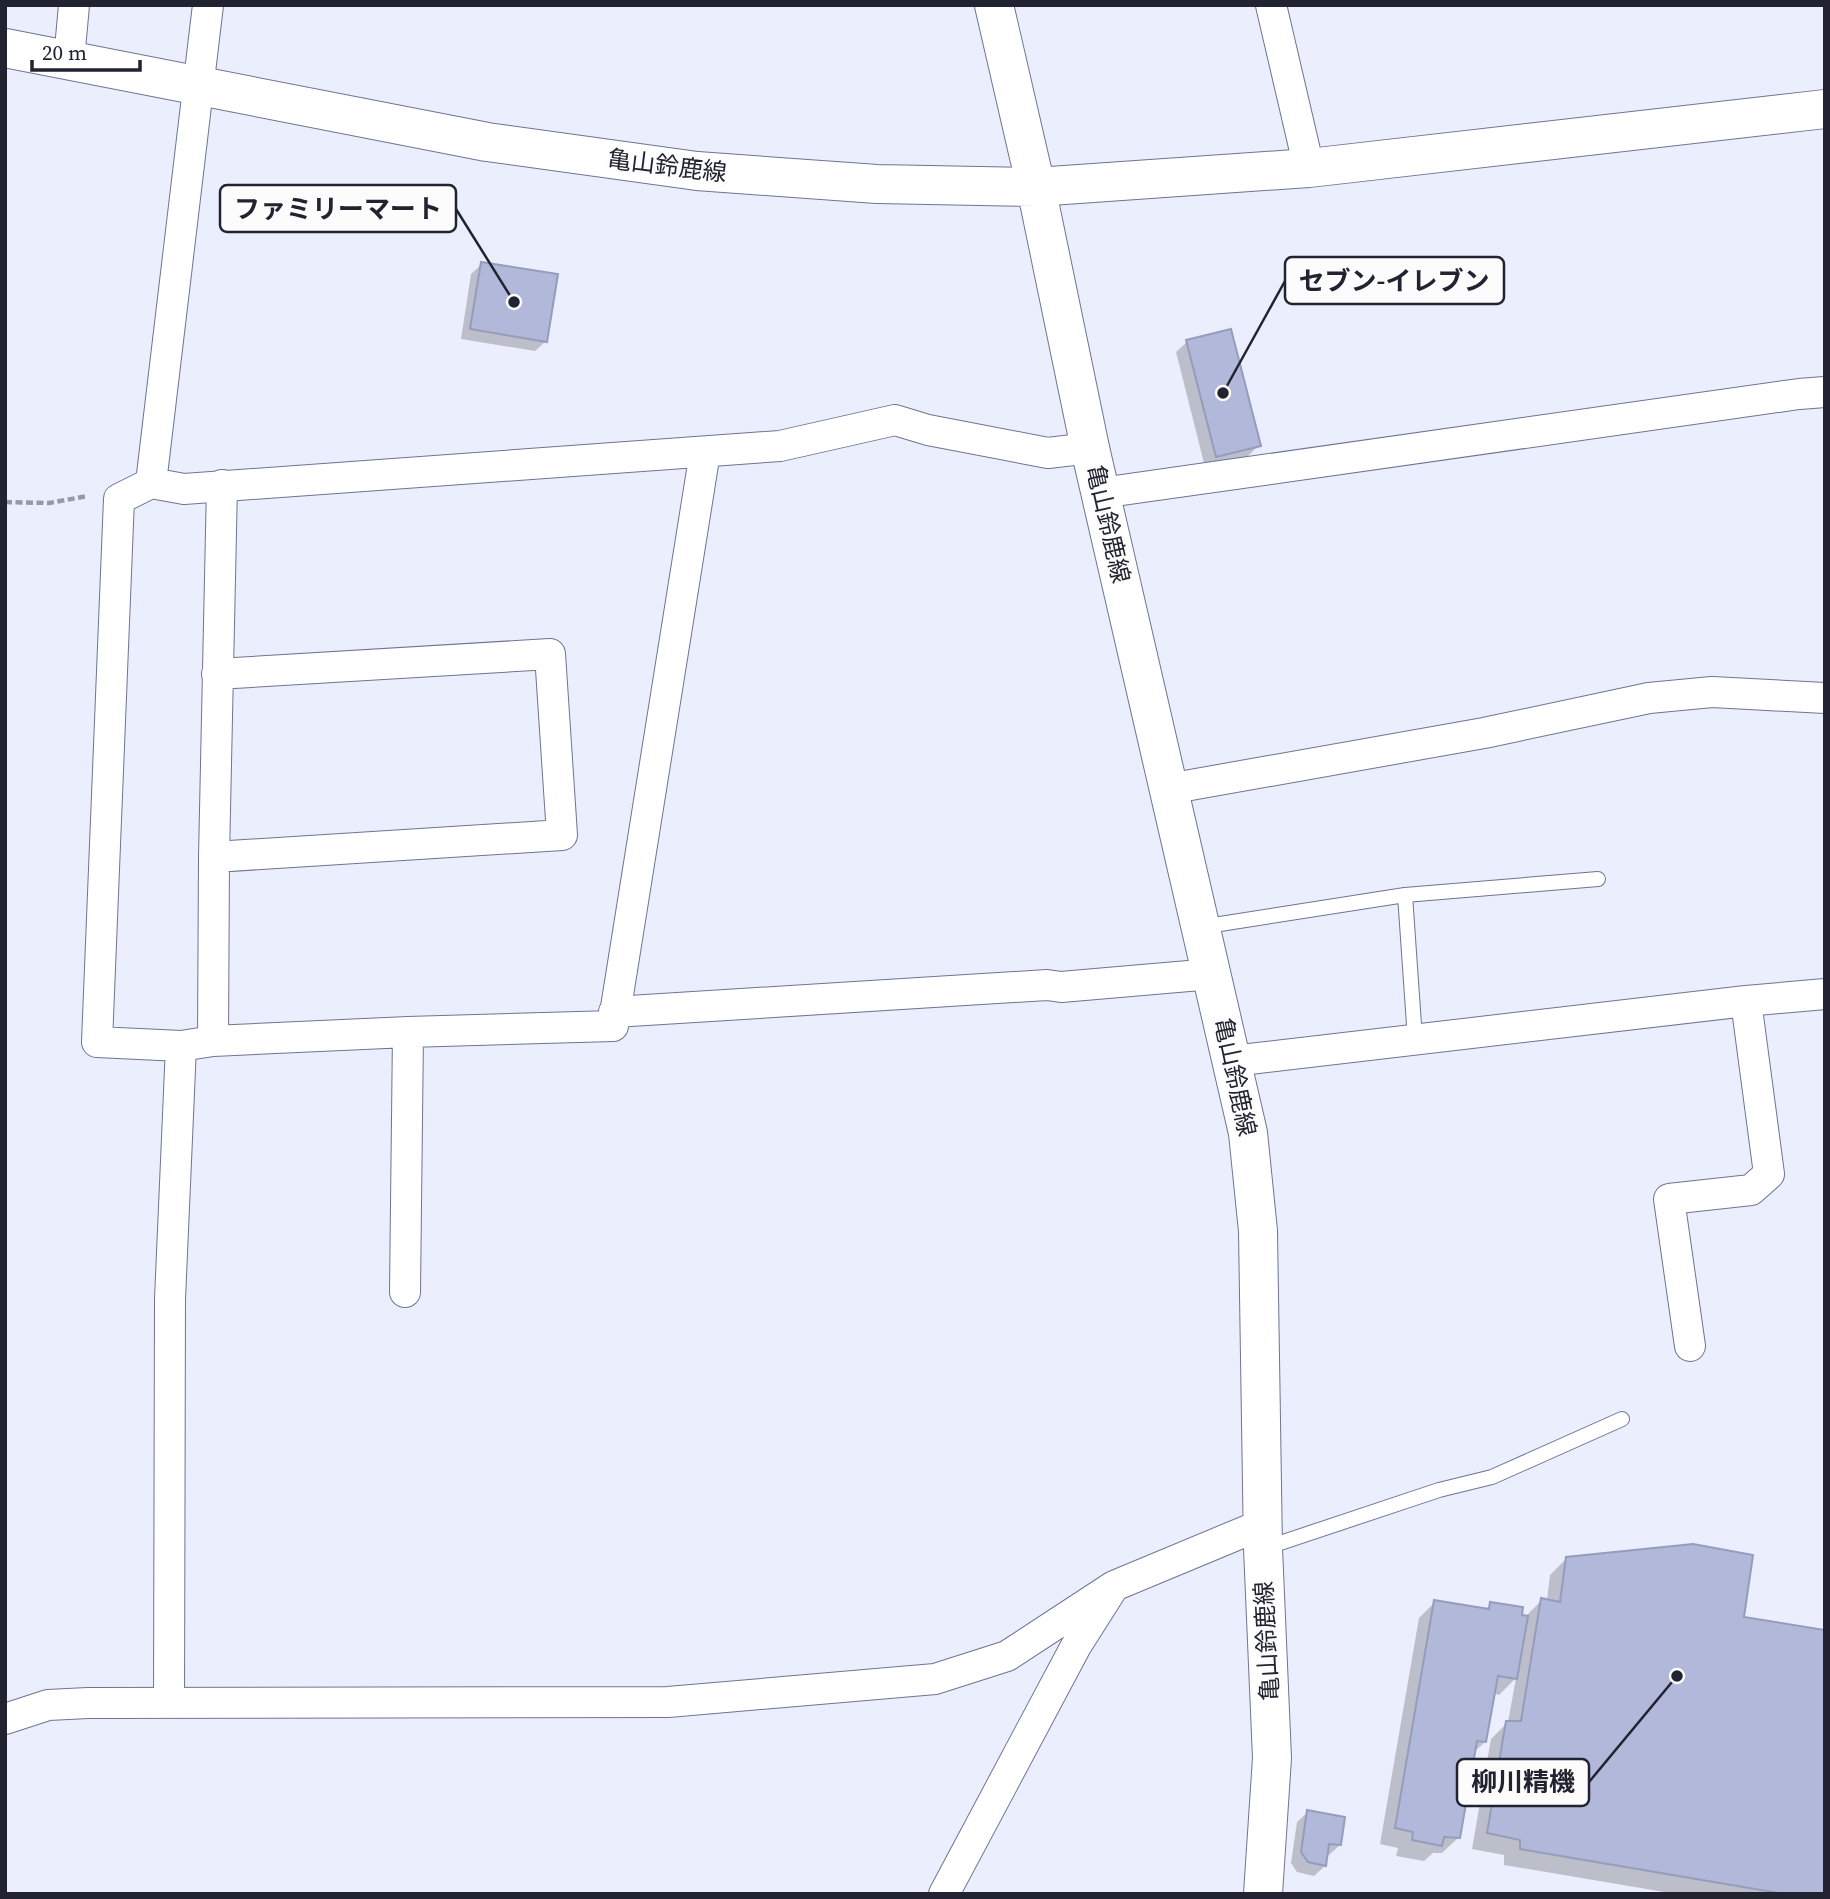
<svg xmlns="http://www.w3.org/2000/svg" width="1830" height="1899" font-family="'Source Serif 4','Noto Sans JP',serif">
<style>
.shadow{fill:#0003}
.building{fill:#b1b8d9;stroke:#959cbc;stroke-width:2}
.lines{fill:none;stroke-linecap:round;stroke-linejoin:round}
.lane-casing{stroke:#6e7493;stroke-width:16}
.street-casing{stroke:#6e7493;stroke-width:32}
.secondary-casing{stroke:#6e7493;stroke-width:40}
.primary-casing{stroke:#6e7493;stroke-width:40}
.path{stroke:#9699a6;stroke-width:4.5;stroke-dasharray:7 3.5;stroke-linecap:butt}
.lane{stroke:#fff;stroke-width:14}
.street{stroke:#fff;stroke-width:30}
.secondary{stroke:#fff;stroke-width:38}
.primary{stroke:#fff;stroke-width:38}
.labels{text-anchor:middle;stroke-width:5;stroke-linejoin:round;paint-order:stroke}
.street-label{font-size:24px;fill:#212430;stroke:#fcfcfc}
.leader{fill:none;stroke:#212430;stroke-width:2.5}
.callout-dot{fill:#212430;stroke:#fcfcfc;stroke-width:2.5}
.callout{fill:#fcfcfc;stroke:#212430;stroke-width:2.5}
.callout-label{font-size:26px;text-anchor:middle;font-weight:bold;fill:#212430}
</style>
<rect width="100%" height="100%" fill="#ebeefc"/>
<path class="shadow" d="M 482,264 L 546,341 L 535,351 L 461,339 L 471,274 Z
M 1187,342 L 1259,445 L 1248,456 L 1205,467 L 1176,352 Z
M 1566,1559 L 1742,1618 L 1825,1894 L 1676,1894 L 1504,1865 L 1504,1855 L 1472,1849 L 1491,1739 L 1508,1722 L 1516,1678 L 1499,1695 L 1493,1693 L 1485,1742 L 1473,1753 L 1459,1837 L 1442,1853 L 1433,1853 L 1424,1861 L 1396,1856 L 1398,1848 L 1380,1844 L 1419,1618 L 1435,1602 L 1485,1610 L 1491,1604 L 1520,1617 L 1526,1616 L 1542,1600 L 1547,1601 L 1550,1575 Z
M 1308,1812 L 1340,1845 L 1329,1855 L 1326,1855 L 1325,1866 L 1314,1876 L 1297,1872 L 1291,1863 L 1297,1822 Z"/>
<path class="building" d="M 481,262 L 558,274 L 547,342 L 470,329 Z
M 1231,329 L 1261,446 L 1216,457 L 1186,340 Z
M 1693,1544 L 1753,1555 L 1744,1617 L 1825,1630 L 1825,1894 L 1784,1894 L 1520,1849 L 1520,1840 L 1487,1833 L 1506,1721 L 1521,1721 L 1541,1598 L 1560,1602 L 1566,1557 Z
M 1434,1600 L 1489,1609 L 1490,1602 L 1523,1607 L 1522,1615 L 1528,1616 L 1517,1679 L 1498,1676 L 1486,1742 L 1477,1741 L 1460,1838 L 1444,1837 L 1442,1846 L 1412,1840 L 1413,1832 L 1395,1828 Z
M 1307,1810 L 1345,1817 L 1341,1845 L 1329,1844 L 1326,1866 L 1308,1862 L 1301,1852 Z"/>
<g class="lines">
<defs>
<path id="lane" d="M 1405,895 L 1415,1039
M 1201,927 L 1405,895 L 1598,879
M 1265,1548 L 1439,1490 L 1492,1477 L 1622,1419"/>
<path id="street" d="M 1271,5 L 1309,168
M 69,60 L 74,5
M 705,452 L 613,1026 L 408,1032 L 213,1041 L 181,1046 L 97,1042 L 119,499 L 151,483 L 184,489 L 780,446 L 895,420 L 928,430 L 1048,453 L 1090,448
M 151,483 L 208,5
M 1101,493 L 1799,394 L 1825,392
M 1168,789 L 1484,733 L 1649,698 L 1712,692 L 1825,698
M 214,857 L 562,835 L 550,654 L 217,674
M 614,1012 L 1047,985 L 1061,987 L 1212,974
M 213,1041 L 214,857 L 222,485
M 1232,1061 L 1746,1001 L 1825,994
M 405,1292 L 408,1032
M 1690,1346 L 1669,1199 L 1751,1190 L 1769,1174 L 1746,1001
M 169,1703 L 170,1299 L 181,1046
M 5,1719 L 48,1705 L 88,1703 L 668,1702 L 935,1679 L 1007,1656 L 1114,1586
M 944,1894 L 1076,1646 L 1114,1586 L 1263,1524"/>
<path id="secondary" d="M 994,5 L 1036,187 L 1309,168 L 1825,109"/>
<path id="primary" d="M 5,48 L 487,142 L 697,171 L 877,184 L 1036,187 L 1090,448 L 1248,1133 L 1258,1231 L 1263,1548 L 1272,1758 L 1263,1894"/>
</defs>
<use href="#lane" class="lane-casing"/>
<use href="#street" class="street-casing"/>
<use href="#secondary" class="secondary-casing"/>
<use href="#primary" class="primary-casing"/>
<path class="path" d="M 5,502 L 49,503 L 88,496"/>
<use href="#lane" class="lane"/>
<use href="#street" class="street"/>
<use href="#secondary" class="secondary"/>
<use href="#primary" class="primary"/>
</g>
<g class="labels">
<g class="street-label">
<text transform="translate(667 166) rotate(7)" y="8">亀山鈴鹿線</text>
<text transform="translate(1108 524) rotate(77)" y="8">亀山鈴鹿線</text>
<text transform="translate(1235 1077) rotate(78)" y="8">亀山鈴鹿線</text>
<text transform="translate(1267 1641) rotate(-93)" y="8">亀山鈴鹿線</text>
</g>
</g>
<path class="leader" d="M514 302L456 209M1223 393L1285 281M1677 1676L1589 1782"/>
<g class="callout-dot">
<circle cx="514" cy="302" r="7"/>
<circle cx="1223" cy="393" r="7"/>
<circle cx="1677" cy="1676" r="7"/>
</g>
<g class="callout">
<rect x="220" y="185" width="236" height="47" rx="7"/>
<rect x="1285" y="257" width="219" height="47" rx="7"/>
<rect x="1457" y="1759" width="132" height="47" rx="7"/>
</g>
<g class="callout-label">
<text x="338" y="218">ファミリーマート</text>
<text x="1394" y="290">セブン-イレブン</text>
<text x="1523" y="1791">柳川精機</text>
</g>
<rect width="1830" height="1899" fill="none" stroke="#212430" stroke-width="14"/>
<path d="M32 60v10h108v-10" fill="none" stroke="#212430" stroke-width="3.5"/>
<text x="42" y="60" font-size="21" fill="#212430" stroke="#fcfcfc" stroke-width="5" paint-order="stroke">20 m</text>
</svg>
